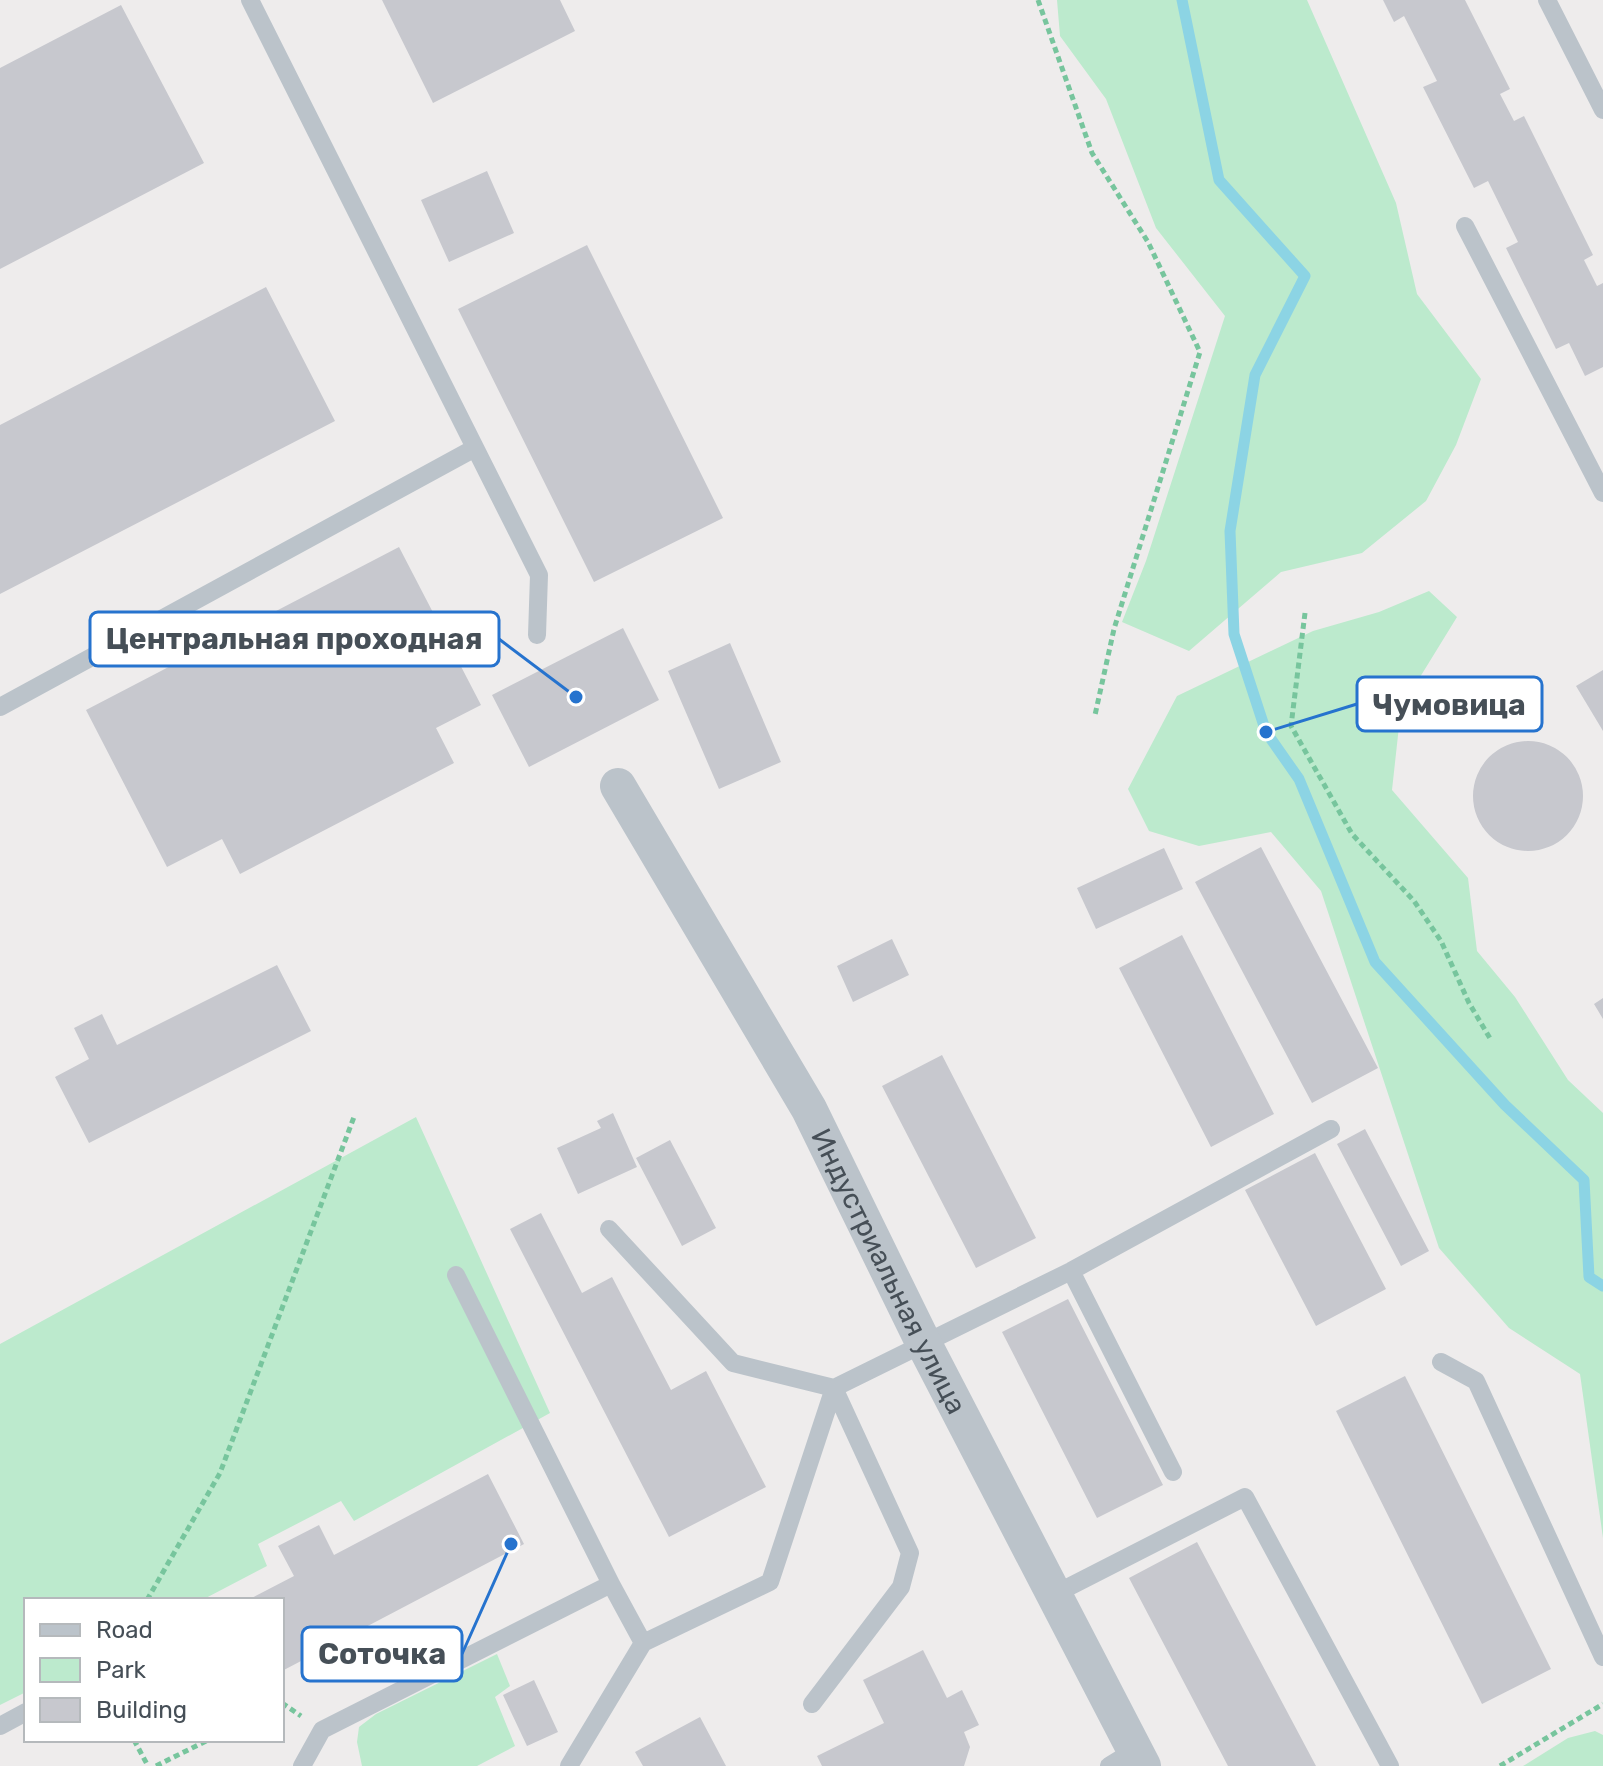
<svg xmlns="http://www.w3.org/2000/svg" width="1603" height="1766" font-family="Rubik,sans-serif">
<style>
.green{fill:#bceacd}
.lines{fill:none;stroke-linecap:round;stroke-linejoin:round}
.stream{stroke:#8cd4e4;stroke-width:11}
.building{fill:#c7c8ce}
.path{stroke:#77c59d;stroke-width:5;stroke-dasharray:6 4;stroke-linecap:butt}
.lane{stroke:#bbc3ca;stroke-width:18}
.street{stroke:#bbc3ca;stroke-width:36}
.labels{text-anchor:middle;stroke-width:6;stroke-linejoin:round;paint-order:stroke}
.street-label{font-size:28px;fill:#464f57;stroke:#fff}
.leader{fill:none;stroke:#2673ce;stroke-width:3}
.callout-dot{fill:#2673ce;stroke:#fff;stroke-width:3}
.callout{fill:#fff;stroke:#2673ce;stroke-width:3}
.callout-label{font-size:30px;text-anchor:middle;font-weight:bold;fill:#464f57}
</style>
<rect width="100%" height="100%" fill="#eeecec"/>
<path class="green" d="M 1057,0 L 1307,0 L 1396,203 L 1417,294 L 1481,379 L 1456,445 L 1426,501 L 1362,553 L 1281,572 L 1189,651 L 1122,622 L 1146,561 L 1225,316 L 1156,228 L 1106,99 L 1060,36 Z
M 1429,591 L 1457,617 L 1401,708 L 1392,790 L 1468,878 L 1477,951 L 1515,997 L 1568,1080 L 1603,1113 L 1603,1538 L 1580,1374 L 1509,1328 L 1439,1248 L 1321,891 L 1271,832 L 1199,846 L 1149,831 L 1128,789 L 1177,696 L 1313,631 L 1379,612 Z
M 416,1117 L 550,1413 L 354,1521 L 341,1501 L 258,1544 L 267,1566 L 202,1600 L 26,1600 L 26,1692 L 0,1705 L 0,1344 Z
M 497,1654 L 510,1686 L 495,1697 L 515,1746 L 477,1766 L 362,1766 L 357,1742 L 359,1727 L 376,1714 Z
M 1595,1731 L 1603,1735 L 1603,1766 L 1523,1766 L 1568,1738 Z"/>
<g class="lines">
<path class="stream" d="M 1182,0 L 1219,180 L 1305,276 L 1255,375 L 1230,531 L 1234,634 L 1266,732 L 1299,779 L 1375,962 L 1505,1105 L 1584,1180 L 1589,1277 L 1603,1286"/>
</g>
<path class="building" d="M 382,0 L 560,0 L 575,31 L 433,103 Z
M 1383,0 L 1465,0 L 1510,89 L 1500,94 L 1514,121 L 1524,116 L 1593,255 L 1584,260 L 1597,286 L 1603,283 L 1603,367 L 1585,376 L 1569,343 L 1556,349 L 1506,248 L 1518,242 L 1488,181 L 1474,188 L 1423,87 L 1437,81 L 1404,16 L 1394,22 Z
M 121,5 L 204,163 L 0,269 L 0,68 Z
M 487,171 L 514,233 L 449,262 L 421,200 Z
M 587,245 L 723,518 L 594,582 L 458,309 Z
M 266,287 L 335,421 L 0,594 L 0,425 Z
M 399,547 L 481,705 L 436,728 L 454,763 L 240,874 L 222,839 L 167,867 L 86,710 Z
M 623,628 L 659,700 L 529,767 L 492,695 Z
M 730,643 L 781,762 L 719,789 L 668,671 Z
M 1603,670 L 1603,731 L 1576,686 Z
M1473 796a55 55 0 1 1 110 0a55 55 0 1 1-110 0Z
M 1261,847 L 1378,1068 L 1312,1103 L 1195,882 Z
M 1164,848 L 1183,889 L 1096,929 L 1077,888 Z
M 1182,935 L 1274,1114 L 1211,1147 L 1119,968 Z
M 892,939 L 909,975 L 853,1002 L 837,966 Z
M 277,965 L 311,1031 L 89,1143 L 55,1077 L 89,1059 L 74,1028 L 102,1014 L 117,1045 Z
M 1603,998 L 1603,1019 L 1594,1004 Z
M 942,1055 L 1036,1238 L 976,1268 L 882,1086 Z
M 613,1113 L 637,1167 L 578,1194 L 557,1148 L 601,1128 L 597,1121 Z
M 1365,1129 L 1429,1251 L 1401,1266 L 1337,1144 Z
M 670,1140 L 716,1228 L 682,1246 L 636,1158 Z
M 1315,1153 L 1386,1289 L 1316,1326 L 1245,1190 Z
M 541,1213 L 582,1293 L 612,1277 L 671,1390 L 706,1371 L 766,1487 L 669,1537 L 510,1229 Z
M 1068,1299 L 1163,1485 L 1097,1518 L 1002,1332 Z
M 1405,1376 L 1551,1669 L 1482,1704 L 1336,1411 Z
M 488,1474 L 524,1544 L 282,1671 L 282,1600 L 248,1600 L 294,1576 L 278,1546 L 319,1525 L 334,1555 Z
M 1197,1542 L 1316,1766 L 1228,1766 L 1129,1578 Z
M 923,1650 L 947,1698 L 962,1690 L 979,1725 L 964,1732 L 970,1747 L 964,1766 L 822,1766 L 817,1756 L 884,1723 L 863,1680 Z
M 534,1680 L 558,1732 L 527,1746 L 503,1695 Z
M 700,1717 L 726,1766 L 643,1766 L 635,1752 Z"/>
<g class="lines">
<path class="path" d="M 1038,0 L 1092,153 L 1148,242 L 1200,352 L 1114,629 L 1095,715
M 1305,613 L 1291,726 L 1352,834 L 1414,901 L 1441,941 L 1469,1003 L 1491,1040
M 147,1600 L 220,1473 L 354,1117
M 282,1703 L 301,1716
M 134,1740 L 148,1766
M 156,1766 L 208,1740
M 1500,1766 L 1603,1704"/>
<path class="lane" d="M 250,0 L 539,575 L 537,635
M 1547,0 L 1603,110
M 1465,226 L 1603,493
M 0,707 L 475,448
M 609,1229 L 733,1363 L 834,1388 L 910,1553 L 901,1587 L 812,1704
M 1071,1271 L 1173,1472
M 456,1275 L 611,1584
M 1441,1362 L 1476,1381 L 1603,1657
M 1055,1594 L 1245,1497 L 1390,1766
M 0,1726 L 26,1712
M 302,1766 L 322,1730 L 611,1584 L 643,1643
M 569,1766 L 643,1643 L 770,1582 L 834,1388 L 1071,1271 L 1331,1129
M 1109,1766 L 1135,1750"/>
<path class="street" id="s1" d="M 618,786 L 809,1109 L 923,1342 L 1143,1766"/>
</g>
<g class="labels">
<g class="street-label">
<text dy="10" stroke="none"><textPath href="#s1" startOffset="556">Индустриальная улица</textPath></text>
</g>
</g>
<path class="leader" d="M576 697L499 639M1266 732L1357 704M511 1544L462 1654"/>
<g class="callout-dot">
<circle cx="576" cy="697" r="8"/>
<circle cx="1266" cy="732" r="8"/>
<circle cx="511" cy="1544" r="8"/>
</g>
<g class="callout">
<rect x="90" y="612" width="409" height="54" rx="8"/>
<rect x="1357" y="677" width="185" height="54" rx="8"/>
<rect x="302" y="1627" width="160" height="54" rx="8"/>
</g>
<g class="callout-label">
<text x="294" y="649">Центральная проходная</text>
<text x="1449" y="715">Чумовица</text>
<text x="382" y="1664">Соточка</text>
</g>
<rect x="24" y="1598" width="260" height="144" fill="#ffffff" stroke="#b5b9bc" stroke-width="2"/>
<rect x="40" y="1624" width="40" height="12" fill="#bbc3ca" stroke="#b5b9bc" stroke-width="2"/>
<text x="96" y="1638" font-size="24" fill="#464f57">Road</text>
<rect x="40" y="1658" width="40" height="24" fill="#bceacd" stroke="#b5b9bc" stroke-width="2"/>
<text x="96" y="1678" font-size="24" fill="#464f57">Park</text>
<rect x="40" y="1698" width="40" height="24" fill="#c7c8ce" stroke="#b5b9bc" stroke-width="2"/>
<text x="96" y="1718" font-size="24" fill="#464f57">Building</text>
</svg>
